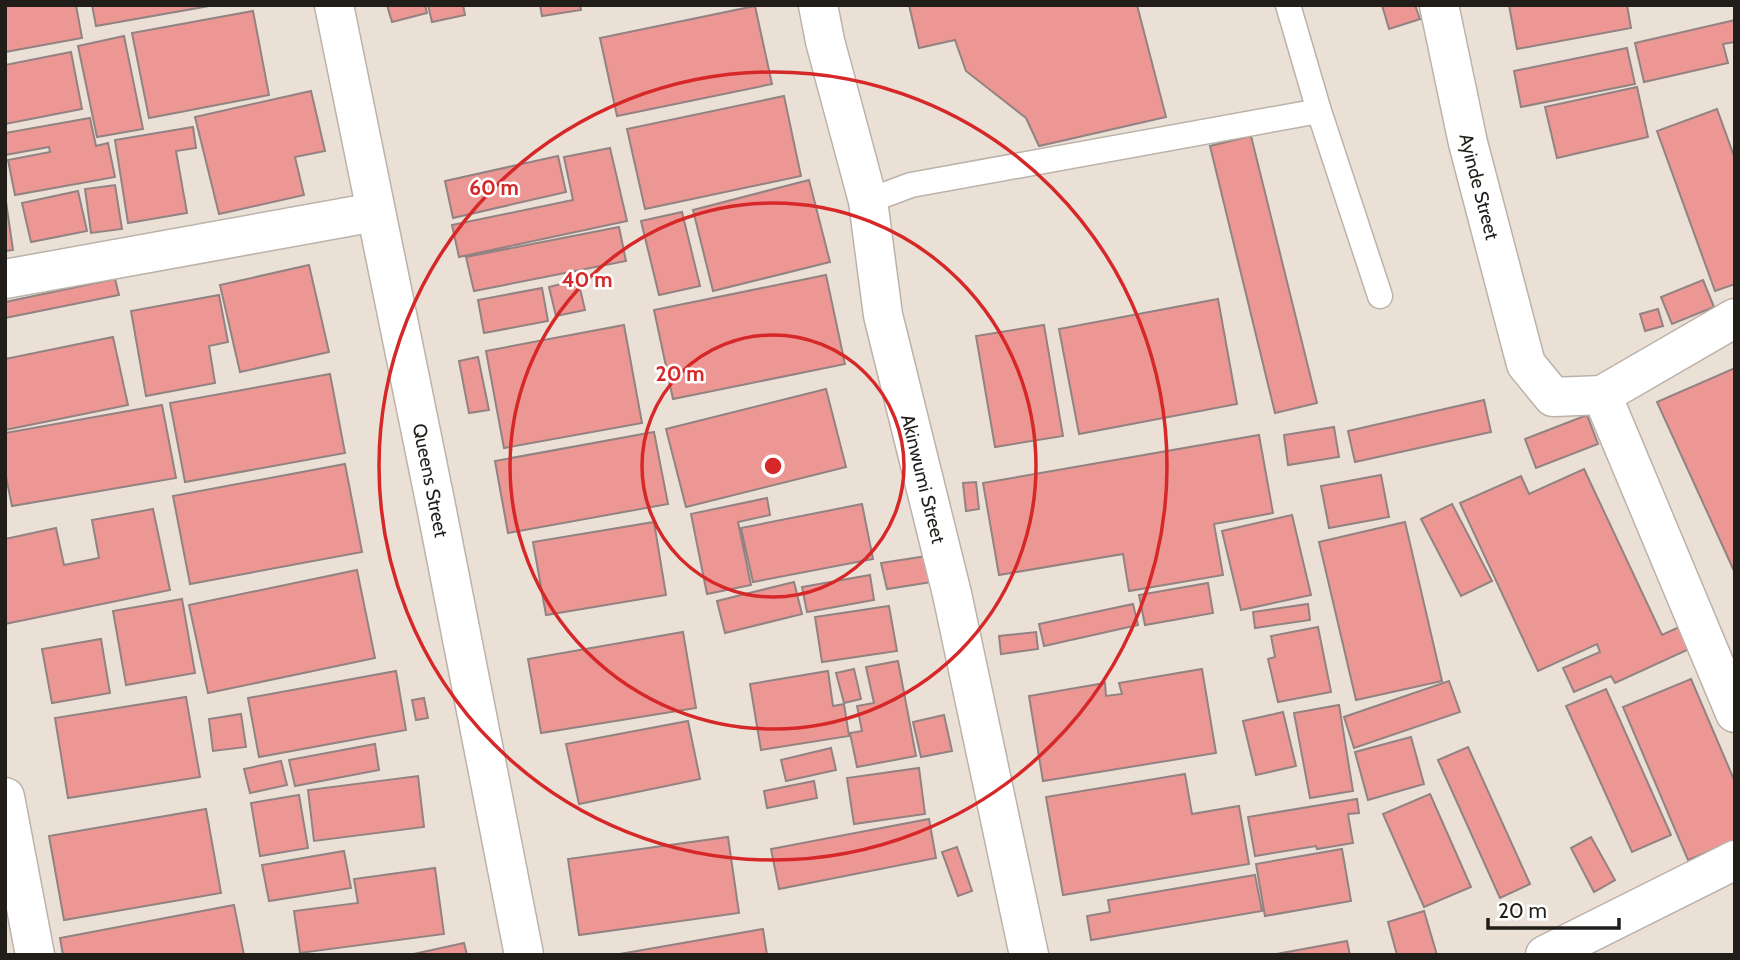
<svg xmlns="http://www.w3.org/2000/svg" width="1740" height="960" font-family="Cabin,sans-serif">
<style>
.building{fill:#ec9794;stroke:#928382;stroke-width:2}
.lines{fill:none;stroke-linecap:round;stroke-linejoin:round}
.lane-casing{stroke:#bdb2a9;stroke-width:27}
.street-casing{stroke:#bdb2a9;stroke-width:41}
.lane{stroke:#fff;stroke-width:24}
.street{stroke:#fff;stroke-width:38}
.ring{fill:none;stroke:#d62828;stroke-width:3.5}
.labels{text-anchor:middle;stroke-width:5;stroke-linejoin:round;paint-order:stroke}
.street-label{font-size:19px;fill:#211d19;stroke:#fff}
.centre{fill:#d62828;stroke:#fff;stroke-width:3.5}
.ring-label{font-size:21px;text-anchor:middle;font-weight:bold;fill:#d62828;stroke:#fff;stroke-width:5;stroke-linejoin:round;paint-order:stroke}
</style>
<rect width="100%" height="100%" fill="#ebe0d6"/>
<path class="building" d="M 5,5 L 76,5 L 82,38 L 5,52 Z
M 92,5 L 215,5 L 96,26 Z
M 387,5 L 425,5 L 427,13 L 392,22 Z
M 428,5 L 463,5 L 465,15 L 432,22 Z
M 540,5 L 580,5 L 581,10 L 542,16 Z
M 909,5 L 1137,5 L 1166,117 L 1039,146 L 1026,118 L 966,71 L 955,40 L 919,48 Z
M 1382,5 L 1415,5 L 1420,19 L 1389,29 Z
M 1509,5 L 1627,5 L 1631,28 L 1517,49 Z
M 755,6 L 772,84 L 617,116 L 600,38 Z
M 253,11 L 269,95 L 149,118 L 132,33 Z
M 1735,20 L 1735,42 L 1723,44 L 1728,63 L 1644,82 L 1635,43 Z
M 124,36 L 143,129 L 97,137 L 78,46 Z
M 1627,48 L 1635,84 L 1521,107 L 1514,71 Z
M 71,52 L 82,109 L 5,124 L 5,65 Z
M 1637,87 L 1648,137 L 1557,158 L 1545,107 Z
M 311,91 L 325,151 L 295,157 L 304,195 L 219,214 L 195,117 Z
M 784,96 L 801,176 L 645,209 L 627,129 Z
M 1717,109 L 1735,159 L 1735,284 L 1715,291 L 1657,131 Z
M 90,118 L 96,146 L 108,143 L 115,177 L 15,195 L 8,160 L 50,152 L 49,147 L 5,155 L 5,133 Z
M 193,127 L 196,148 L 176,151 L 187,213 L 128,223 L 115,140 Z
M 1251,136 L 1317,403 L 1275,413 L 1210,146 Z
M 610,148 L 627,221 L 459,257 L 452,225 L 573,200 L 564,157 Z
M 558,156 L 566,192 L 453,218 L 445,181 Z
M 809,180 L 830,262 L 713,291 L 693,210 Z
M 115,185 L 122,229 L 91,233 L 85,189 Z
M 78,191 L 87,231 L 31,242 L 22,203 Z
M 5,195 L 13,250 L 5,251 Z
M 682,212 L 700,286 L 659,295 L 641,221 Z
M 619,227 L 626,261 L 474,291 L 466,257 Z
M 309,265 L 329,352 L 240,372 L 220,285 Z
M 826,275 L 845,364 L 673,399 L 654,310 Z
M 115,279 L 119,295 L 5,318 L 5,302 Z
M 578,280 L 585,310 L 556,316 L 549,287 Z
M 1703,280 L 1714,307 L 1672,324 L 1661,297 Z
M 542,288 L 548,321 L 484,333 L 478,300 Z
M 219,295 L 228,342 L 209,346 L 215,383 L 146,396 L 131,311 Z
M 1218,299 L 1237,404 L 1079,434 L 1059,329 Z
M 1658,309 L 1663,326 L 1645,331 L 1640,314 Z
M 624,325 L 642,423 L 504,448 L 486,351 Z
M 1044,325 L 1063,436 L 995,447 L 976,336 Z
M 113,337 L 128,405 L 5,430 L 5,359 Z
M 478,357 L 489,410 L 469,413 L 459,361 Z
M 1735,368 L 1735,573 L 1657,402 Z
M 330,374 L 345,453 L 185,482 L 170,403 Z
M 826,389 L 846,467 L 686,507 L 666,429 Z
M 1484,400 L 1491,432 L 1355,462 L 1348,431 Z
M 162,405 L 176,478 L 12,506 L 5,472 L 5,433 Z
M 1587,415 L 1598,444 L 1536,468 L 1525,439 Z
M 1334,427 L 1339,457 L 1288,465 L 1284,435 Z
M 654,432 L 668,504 L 508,533 L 495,461 Z
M 1259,435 L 1273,513 L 1214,524 L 1223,575 L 1129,591 L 1123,554 L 999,575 L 983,483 Z
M 345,464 L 362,552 L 190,584 L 173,496 Z
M 1584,469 L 1662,635 L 1690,622 L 1700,644 L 1615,683 L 1611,676 L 1574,692 L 1563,668 L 1600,652 L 1597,644 L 1538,671 L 1460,503 L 1521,476 L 1529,494 Z
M 1381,475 L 1389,517 L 1329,528 L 1321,486 Z
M 976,482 L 979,509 L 966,511 L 963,483 Z
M 767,498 L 770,515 L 738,522 L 751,585 L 707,594 L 691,514 Z
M 862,504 L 873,559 L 753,582 L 741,528 Z
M 1452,504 L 1492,581 L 1461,596 L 1421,519 Z
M 153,509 L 170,590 L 5,624 L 5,539 L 56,528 L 64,565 L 99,558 L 92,520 Z
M 1292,515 L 1311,595 L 1241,610 L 1222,531 Z
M 654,522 L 666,595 L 546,615 L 533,542 Z
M 1405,522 L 1442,681 L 1356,700 L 1319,542 Z
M 927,556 L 932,582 L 887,589 L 881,563 Z
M 357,570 L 375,658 L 208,693 L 189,605 Z
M 870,575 L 874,600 L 807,612 L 802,587 Z
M 794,582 L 802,614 L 725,633 L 717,601 Z
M 1208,583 L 1213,613 L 1145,625 L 1139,595 Z
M 182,599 L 195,673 L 126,685 L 113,611 Z
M 1133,604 L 1138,625 L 1044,646 L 1039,624 Z
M 1308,604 L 1310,620 L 1255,628 L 1253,612 Z
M 889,606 L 897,651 L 822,662 L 815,617 Z
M 1318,627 L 1331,692 L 1278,702 L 1268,659 L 1275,657 L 1271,636 Z
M 683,632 L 696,708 L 541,733 L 528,659 Z
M 1036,632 L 1038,649 L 1001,654 L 999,636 Z
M 101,639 L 110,693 L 52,703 L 42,649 Z
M 898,661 L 916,756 L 857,767 L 850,733 L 862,731 L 857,706 L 874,703 L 866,667 Z
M 854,669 L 861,699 L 844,703 L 836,673 Z
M 1202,669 L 1216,753 L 1043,781 L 1029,696 L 1105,683 L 1106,696 L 1122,694 L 1119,683 Z
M 396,671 L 406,730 L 259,757 L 248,698 Z
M 828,671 L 833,706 L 844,704 L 849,736 L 761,750 L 750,684 Z
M 1691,679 L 1735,782 L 1735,841 L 1688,860 L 1623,707 Z
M 1449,681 L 1460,712 L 1354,748 L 1344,717 Z
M 1606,689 L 1671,835 L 1632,852 L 1566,706 Z
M 186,697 L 200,777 L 68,798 L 55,718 Z
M 424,698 L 428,718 L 416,720 L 412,700 Z
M 1339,705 L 1353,791 L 1310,798 L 1294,713 Z
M 1283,712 L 1296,766 L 1256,775 L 1243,721 Z
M 241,714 L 246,747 L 213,751 L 209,719 Z
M 944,715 L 952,751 L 921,757 L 913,722 Z
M 688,721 L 700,779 L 579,804 L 566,744 Z
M 1411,737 L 1424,784 L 1368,800 L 1355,752 Z
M 375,744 L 379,770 L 295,786 L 289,760 Z
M 1468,747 L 1530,884 L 1500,898 L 1438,760 Z
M 831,748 L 836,770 L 786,781 L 781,760 Z
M 281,761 L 287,785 L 250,793 L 244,769 Z
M 919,768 L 925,814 L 854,824 L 847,778 Z
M 1185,774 L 1192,814 L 1239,806 L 1249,864 L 1063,895 L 1046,797 Z
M 418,776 L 424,827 L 314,841 L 308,790 Z
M 814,781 L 817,798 L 767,808 L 764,791 Z
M 1430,794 L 1471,887 L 1424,907 L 1383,814 Z
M 299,795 L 308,848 L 260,856 L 251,803 Z
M 1357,799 L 1359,813 L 1348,814 L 1353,843 L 1317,849 L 1316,846 L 1255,856 L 1248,817 Z
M 206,809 L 221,893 L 64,920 L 49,836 Z
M 929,819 L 936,858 L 779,889 L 771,849 Z
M 728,837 L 739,913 L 579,935 L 568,859 Z
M 1591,837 L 1615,880 L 1594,892 L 1571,848 Z
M 957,847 L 972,891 L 958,896 L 942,852 Z
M 1342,849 L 1351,901 L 1265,916 L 1256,864 Z
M 344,851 L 351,888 L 269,901 L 262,865 Z
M 435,868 L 444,934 L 300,953 L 294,911 L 358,903 L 354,879 Z
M 1255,875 L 1262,911 L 1091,940 L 1087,916 L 1110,912 L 1108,900 Z
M 234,905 L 244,955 L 63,955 L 60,938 Z
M 1424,911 L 1437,955 L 1397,955 L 1388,922 Z
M 763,929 L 767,955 L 614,955 Z
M 1347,941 L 1350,955 L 1271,955 Z
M 464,943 L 467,955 L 409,955 Z"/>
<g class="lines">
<defs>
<path id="lane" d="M 1319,111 L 1380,296
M 868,201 L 911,185 L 1319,111 L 1288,5"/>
<g id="street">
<path id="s1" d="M 334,5 L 435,501 L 524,955"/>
<path id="s2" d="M 818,5 L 825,41 L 868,201 L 883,315 L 952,594 L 1029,955"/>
<path id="s3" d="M 1439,5 L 1468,143 L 1526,364 L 1553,397 L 1602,395 L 1735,318"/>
<path d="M 5,279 L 375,212"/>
<path d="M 1602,395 L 1735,713"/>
<path d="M 5,797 L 35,955"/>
<path d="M 1545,955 L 1735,860"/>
</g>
</defs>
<use href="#lane" class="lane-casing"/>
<use href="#street" class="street-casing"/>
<use href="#lane" class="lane"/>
<use href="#street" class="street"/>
</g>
<g class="ring">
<circle cx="773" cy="466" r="131"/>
<circle cx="773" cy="466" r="263"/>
<circle cx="773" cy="466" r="394"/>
</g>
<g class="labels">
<g class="street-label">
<text dy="7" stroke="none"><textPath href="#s3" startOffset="186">Ayinde Street</textPath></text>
<text dy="7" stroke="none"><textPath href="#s1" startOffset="485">Queens Street</textPath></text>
<text dy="7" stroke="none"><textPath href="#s2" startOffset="486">Akinwumi Street</textPath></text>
</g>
</g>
<circle cx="773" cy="466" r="10" class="centre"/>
<g class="ring-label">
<text x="494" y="195">60 m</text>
<text x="587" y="287">40 m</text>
<text x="680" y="381">20 m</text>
</g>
<rect width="1740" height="960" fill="none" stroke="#211d19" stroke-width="14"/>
<path d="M1488 918v10h131v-10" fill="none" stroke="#211d19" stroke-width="3.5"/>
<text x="1498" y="918" font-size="21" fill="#211d19" stroke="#ffffff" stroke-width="5" paint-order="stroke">20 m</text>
</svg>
